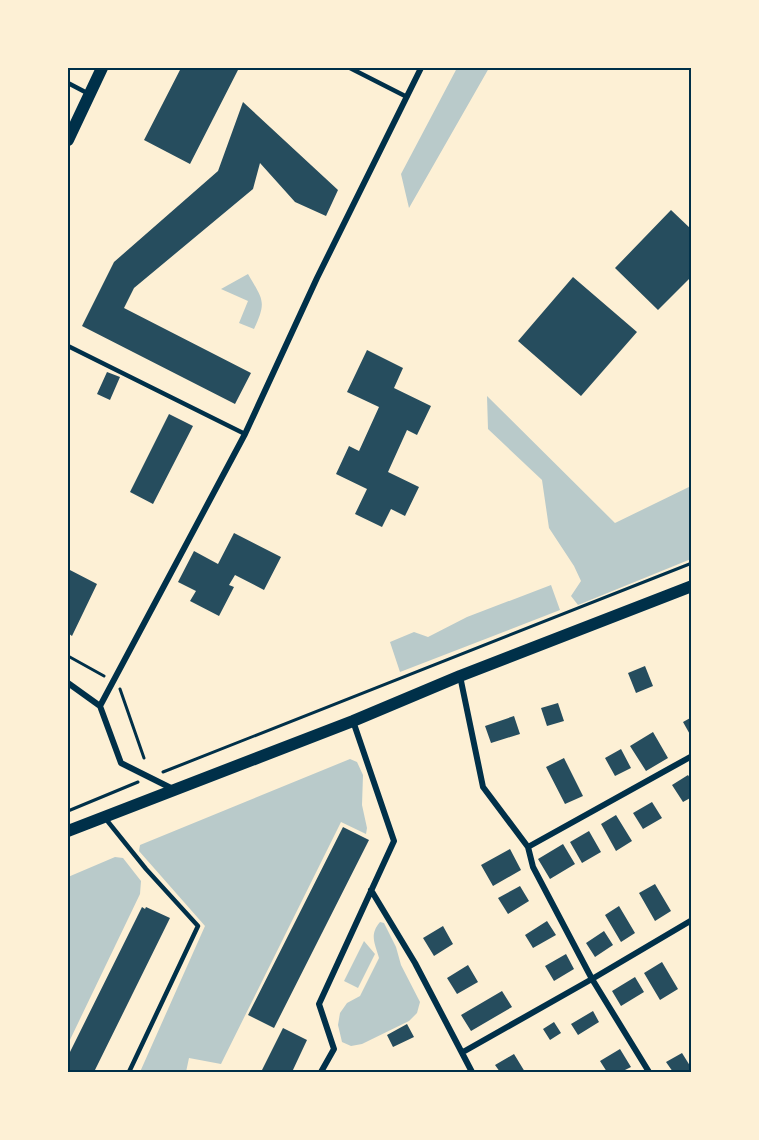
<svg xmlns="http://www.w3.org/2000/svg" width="759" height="1140" font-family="'Roboto Condensed',sans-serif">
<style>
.green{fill:#b9caca}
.building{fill:#264d5e}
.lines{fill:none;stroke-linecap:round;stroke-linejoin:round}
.path{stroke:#003049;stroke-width:3}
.service{stroke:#003049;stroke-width:4.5}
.minor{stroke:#003049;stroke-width:6}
.secondary{stroke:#003049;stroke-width:12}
.neatline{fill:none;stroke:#003049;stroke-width:2}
</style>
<rect width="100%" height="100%" fill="#fdf0d5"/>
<path class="green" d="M 457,68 L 489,68 L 409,208 L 401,174 Z
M 248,274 C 263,300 267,301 254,329 L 239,323 L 248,301 L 221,289 Z
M 487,396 L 615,523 L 691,486 L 691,559 L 578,605 L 571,596 L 581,581 L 574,566 L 549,528 L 542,480 L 488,429 Z
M 551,585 L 560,610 L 400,672 L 390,642 L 414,632 L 428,637 L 467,617 Z
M 350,759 L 357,762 L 363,775 L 362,805 L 367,828 L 366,834 L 341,822 L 221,1064 L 189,1058 L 186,1072 L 140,1072 L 205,926 L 139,851 L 140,845 Z
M 115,857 L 123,858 L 141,881 L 140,894 L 68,1044 L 68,877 Z
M 380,922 L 384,923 L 396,947 L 401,965 L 420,1002 L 417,1013 L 409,1021 L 362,1044 L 351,1046 L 342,1042 L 338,1025 L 340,1013 L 347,1003 L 360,996 L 379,958 C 375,943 369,935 380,922 Z
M 364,941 L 375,954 L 358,988 L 344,981 Z"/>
<path class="building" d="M 181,68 L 239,68 L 190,164 L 144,140 Z
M 243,102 L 338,190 L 326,216 L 295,202 L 260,163 L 253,189 L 134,288 L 124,308 L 251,373 L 235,404 L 82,326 L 114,262 L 218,171 Z
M 671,210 L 692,230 L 692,276 L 658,310 L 615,268 Z
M 573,277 L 637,332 L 581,396 L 518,341 Z
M 367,350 L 403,368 L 394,388 L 431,406 L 417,435 L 407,430 L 388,472 L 419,487 L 405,516 L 391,509 L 382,527 L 355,514 L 367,489 L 336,474 L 349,446 L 359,451 L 379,407 L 347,392 Z
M 107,372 L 120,377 L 110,400 L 97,394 Z
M 169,414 L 193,426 L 153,504 L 130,492 Z
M 234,533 L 281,557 L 264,590 L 235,575 L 229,585 L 234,587 L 219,616 L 190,601 L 196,591 L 178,582 L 194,551 L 218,564 Z
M 68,569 L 97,584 L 72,636 L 68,633 Z
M 645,666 L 653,686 L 636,693 L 628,673 Z
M 558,703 L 564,721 L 547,726 L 541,708 Z
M 514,716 L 520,734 L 491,743 L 485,726 Z
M 692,717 L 692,738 L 683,722 Z
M 653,732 L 668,758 L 646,771 L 630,746 Z
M 621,749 L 631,768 L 615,776 L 605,758 Z
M 564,758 L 583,796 L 565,804 L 546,767 Z
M 688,775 L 692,781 L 692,797 L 683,802 L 672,785 Z
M 652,802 L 662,818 L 643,829 L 633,813 Z
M 616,815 L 632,841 L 616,851 L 601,824 Z
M 343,827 L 369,840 L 274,1028 L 248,1015 Z
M 589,831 L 601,852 L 582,863 L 570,842 Z
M 563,844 L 575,864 L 550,879 L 538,859 Z
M 510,849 L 521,870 L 493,886 L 481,865 Z
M 655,884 L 671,911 L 655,921 L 639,893 Z
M 520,886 L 529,901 L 508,914 L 498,898 Z
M 619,906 L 635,933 L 621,942 L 605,915 Z
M 142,907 L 145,909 L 146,907 L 170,918 L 94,1072 L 68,1072 L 68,1056 Z
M 547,921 L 556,935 L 533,948 L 525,935 Z
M 443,926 L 453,944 L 434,956 L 423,938 Z
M 604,931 L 613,945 L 595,957 L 586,943 Z
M 566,954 L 574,969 L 554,981 L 545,966 Z
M 662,962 L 678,989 L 660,1000 L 644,973 Z
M 468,965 L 478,982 L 457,994 L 447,978 Z
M 635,977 L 644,992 L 621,1006 L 612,991 Z
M 502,991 L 512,1007 L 471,1031 L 461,1015 Z
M 593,1011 L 599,1022 L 578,1035 L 571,1024 Z
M 554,1022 L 561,1033 L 550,1040 L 543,1029 Z
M 407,1024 L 414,1037 L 393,1047 L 387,1035 Z
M 283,1028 L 307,1040 L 292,1072 L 261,1072 Z
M 620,1049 L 631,1067 L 621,1072 L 607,1072 L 600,1061 Z
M 682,1053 L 692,1069 L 692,1072 L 673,1072 L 666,1062 Z
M 514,1054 L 525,1072 L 500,1072 L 495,1065 Z"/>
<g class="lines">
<path class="path" d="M 68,656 L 104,676
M 120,689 L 144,758
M 163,772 L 692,563
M 68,811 L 138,782"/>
<path class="service" d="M 350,68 L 407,97
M 68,83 L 89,94
M 68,346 L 245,434
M 105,818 L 146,869 L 198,926 L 129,1072"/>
<path class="minor" d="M 460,676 L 483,787 L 528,847 L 533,867 L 592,979 L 649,1072
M 68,683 L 100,706 L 121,763 L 173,789
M 100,706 L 245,434 L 317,278 L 421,68
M 528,847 L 692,756
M 371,890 L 415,963 L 472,1072
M 463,1052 L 592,979 L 692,920
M 321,1072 L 334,1049 L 319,1004 L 394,841 L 353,721"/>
<path class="secondary" d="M 68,140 L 102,68
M 68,831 L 353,721 L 460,676 L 692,586"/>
</g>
<rect width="759" height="1140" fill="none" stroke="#fdf0d5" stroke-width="138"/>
<rect x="69" y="69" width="621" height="1002" class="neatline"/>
</svg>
